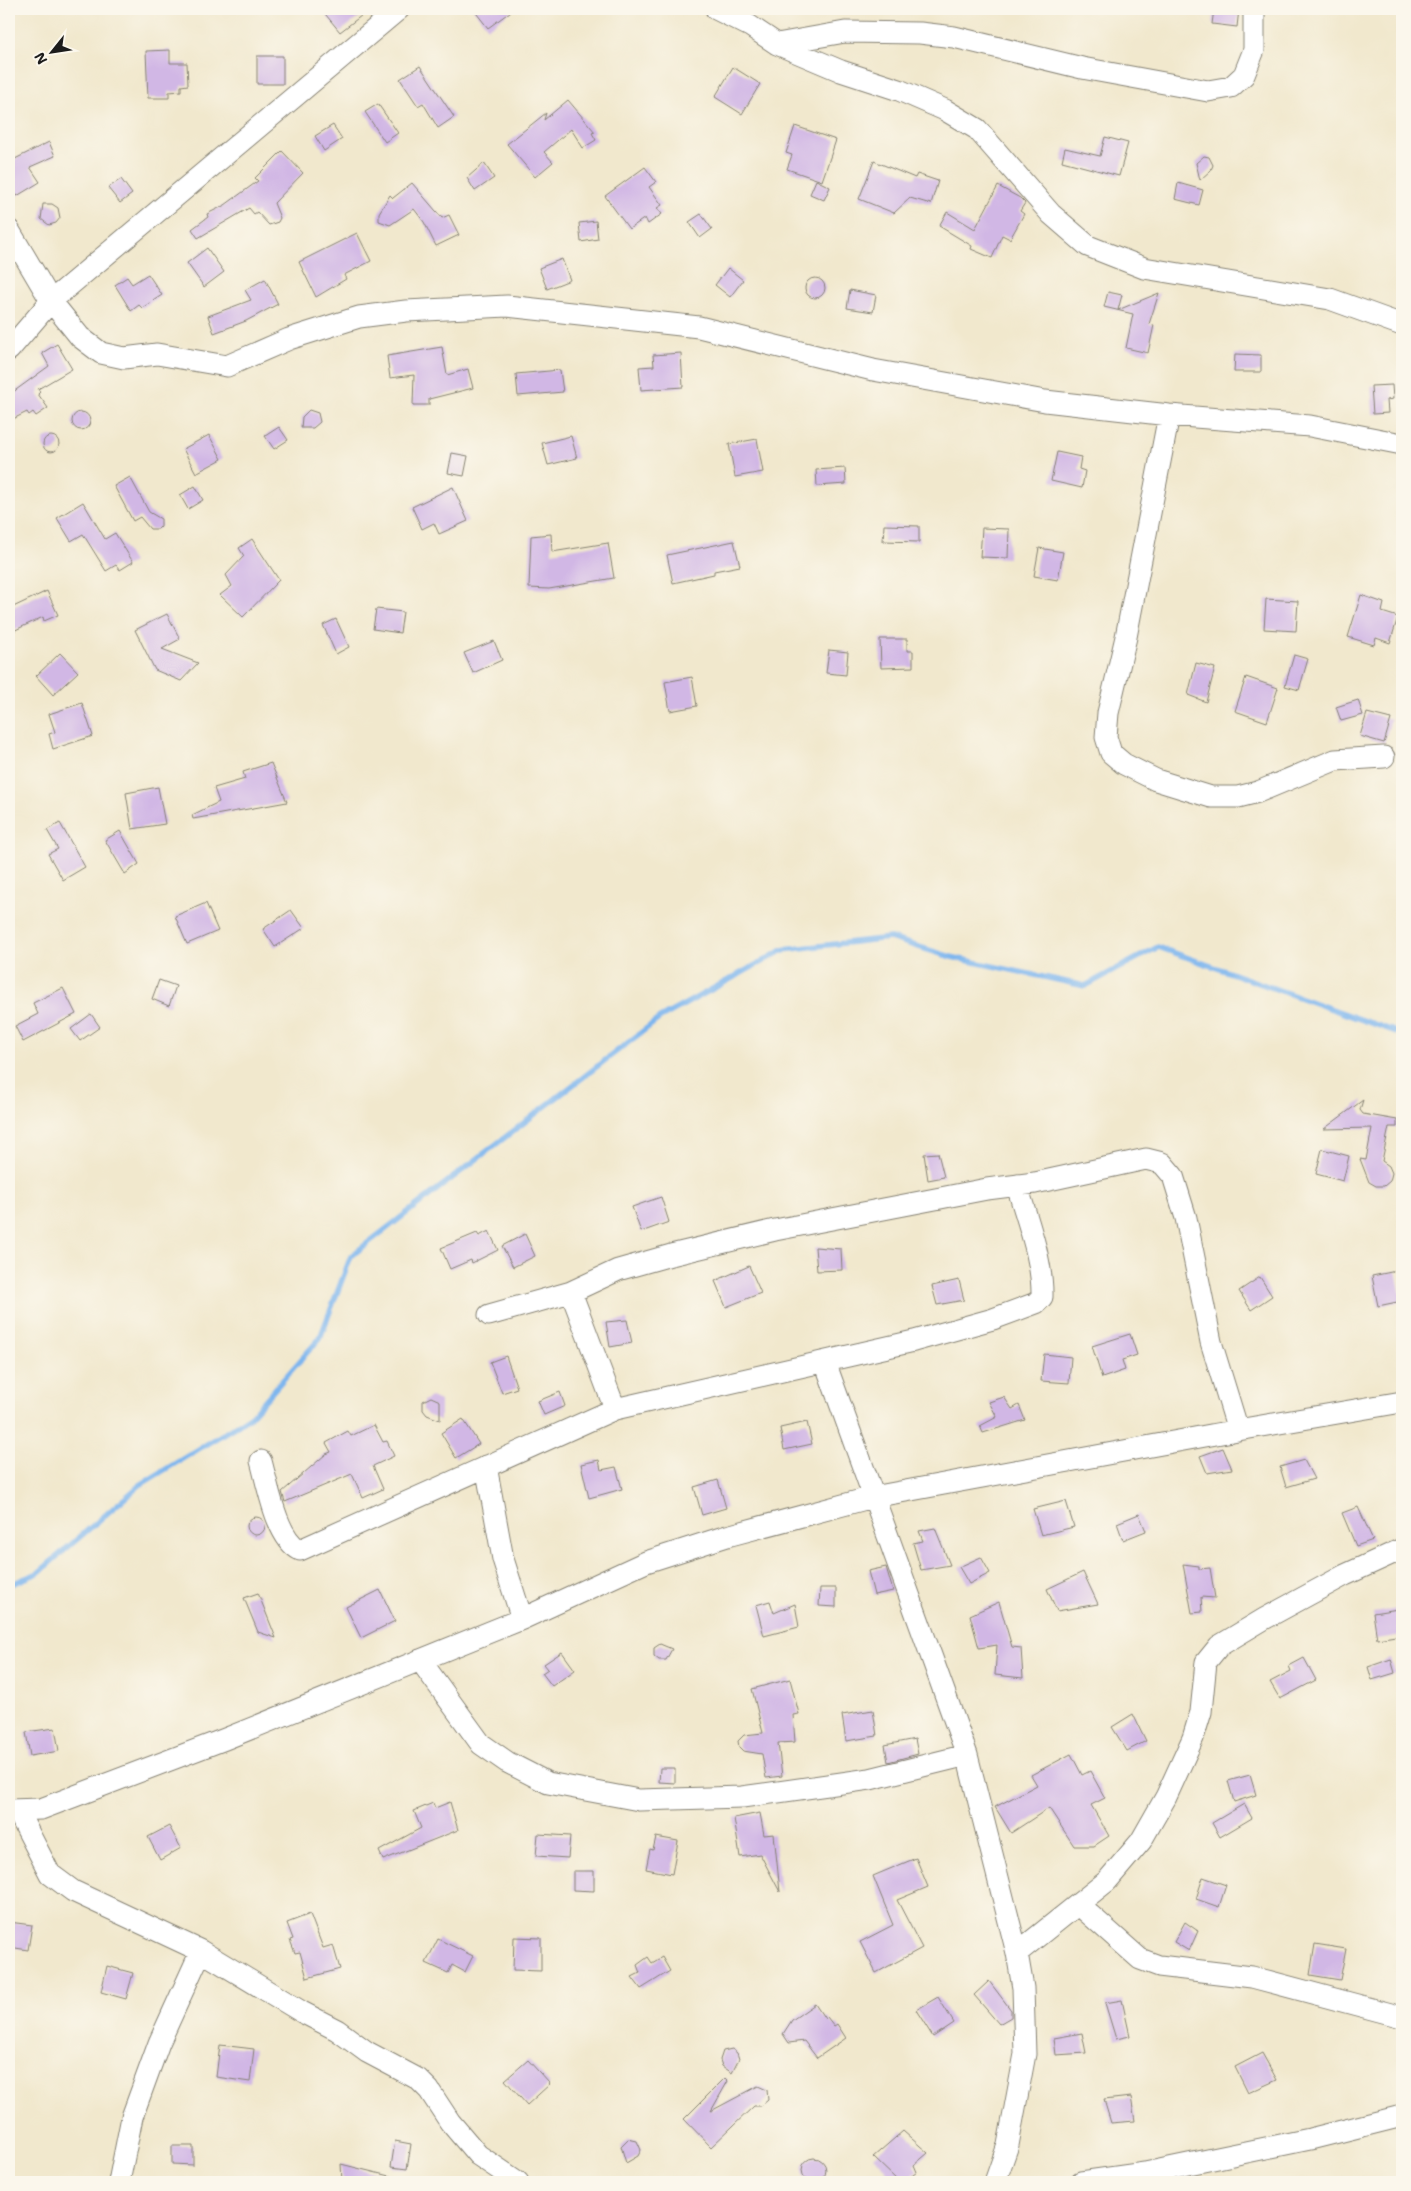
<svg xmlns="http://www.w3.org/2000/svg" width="1411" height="2191" font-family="'Shantell Sans',sans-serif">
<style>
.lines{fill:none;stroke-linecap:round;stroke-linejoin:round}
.stream{stroke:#7eb6ee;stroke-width:5.5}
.building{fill:#d1b7e5}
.minor-casing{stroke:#868274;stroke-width:23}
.minor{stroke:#fff;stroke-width:21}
</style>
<rect width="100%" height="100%" fill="#fbf7ec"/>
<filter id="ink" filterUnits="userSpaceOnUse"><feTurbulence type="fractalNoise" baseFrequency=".02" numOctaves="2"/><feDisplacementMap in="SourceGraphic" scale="10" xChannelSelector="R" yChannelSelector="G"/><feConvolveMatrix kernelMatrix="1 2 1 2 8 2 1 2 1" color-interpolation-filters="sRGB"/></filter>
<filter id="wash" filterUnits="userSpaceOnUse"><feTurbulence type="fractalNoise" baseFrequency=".0096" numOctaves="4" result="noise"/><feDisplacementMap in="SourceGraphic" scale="20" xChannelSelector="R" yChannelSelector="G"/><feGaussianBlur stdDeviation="1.12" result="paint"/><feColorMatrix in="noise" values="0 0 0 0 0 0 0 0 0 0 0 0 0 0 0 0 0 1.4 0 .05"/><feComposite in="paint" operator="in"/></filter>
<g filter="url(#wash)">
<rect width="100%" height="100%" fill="#f1e8cd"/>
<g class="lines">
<path class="stream" d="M 9,1585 L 38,1573 L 140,1485 L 249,1418 L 320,1338 L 351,1256 L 660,1018 L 783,950 L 890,938 L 951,957 L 1085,986 L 1158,947 L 1402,1034"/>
</g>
<g id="blocks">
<path class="building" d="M 321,9 L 370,9 L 340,32 Z
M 473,9 L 514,9 L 488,28 Z
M 1214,9 L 1239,9 L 1237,27 L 1212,24 Z
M 170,50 L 170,63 L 187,63 L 188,85 L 181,86 L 181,91 L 169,92 L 169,98 L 148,98 L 146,51 Z
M 257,56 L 283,56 L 283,84 L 257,84 Z
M 420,66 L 454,117 L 438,128 L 423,103 L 418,106 L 400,79 Z
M 733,67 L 760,84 L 742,114 L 715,97 Z
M 568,100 L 595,132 L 592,133 L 596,140 L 583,148 L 571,129 L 544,152 L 553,162 L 535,177 L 507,144 L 546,113 L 544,120 Z
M 378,104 L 398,133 L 385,142 L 365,112 Z
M 333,125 L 342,139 L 324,151 L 315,136 Z
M 795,126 L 836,140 L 822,181 L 787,169 L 792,155 L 786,153 Z
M 1105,137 L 1128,143 L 1119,176 L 1062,161 L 1065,148 L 1100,156 Z
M 49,142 L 55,156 L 30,167 L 40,182 L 17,196 L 9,183 L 9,169 L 14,166 L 11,161 Z
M 282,151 L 303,173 L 274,203 L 280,218 L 278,222 L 269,225 L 257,212 L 254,214 L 249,208 L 198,238 L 192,229 L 208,217 L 207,214 L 225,205 L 258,181 L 255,178 Z
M 1204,156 L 1209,157 L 1213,165 L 1211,170 L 1200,180 L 1196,163 Z
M 874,161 L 915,178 L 917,174 L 938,181 L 931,204 L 910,198 L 894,213 L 859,199 Z
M 484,163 L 494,178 L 475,191 L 467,178 Z
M 645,167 L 656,182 L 649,187 L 662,205 L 657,208 L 662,214 L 648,224 L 645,218 L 629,229 L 605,196 Z
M 121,179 L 132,194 L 120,203 L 108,188 Z
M 816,180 L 830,187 L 824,200 L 810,194 Z
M 412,183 L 442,218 L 449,215 L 459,235 L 436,246 L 424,222 L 414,209 L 390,225 L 379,221 L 379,213 L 390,195 L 393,198 Z
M 1178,183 L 1203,190 L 1199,205 L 1175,199 Z
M 998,186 L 1020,198 L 1025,203 L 1020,211 L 1024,214 L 1010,239 L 1002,235 L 992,258 L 971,249 L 972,246 L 939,226 L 947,212 L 975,229 Z
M 43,204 L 52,204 L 58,208 L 60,218 L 56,223 L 49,225 L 41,219 Z
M 701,214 L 712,229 L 700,238 L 689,222 Z
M 596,221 L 598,239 L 581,242 L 579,223 Z
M 357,233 L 371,261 L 344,275 L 346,279 L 316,297 L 299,262 Z
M 207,248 L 224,272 L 204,287 L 187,263 Z
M 562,259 L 570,280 L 547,289 L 539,268 Z
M 728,268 L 743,280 L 730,297 L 715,285 Z
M 148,274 L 162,295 L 142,308 L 139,305 L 131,311 L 115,285 L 127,277 L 132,284 Z
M805 288a10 10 0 1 1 20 0a10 10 0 1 1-20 0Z
M 265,279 L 278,304 L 246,321 L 214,333 L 208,316 L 251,300 L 245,290 Z
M 850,290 L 876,295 L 873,312 L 847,308 Z
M 1108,292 L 1122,295 L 1118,310 L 1159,293 L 1149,324 L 1154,325 L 1148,353 L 1126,348 L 1133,314 L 1104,307 Z
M 57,344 L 72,369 L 38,389 L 40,392 L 38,394 L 48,408 L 36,416 L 33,412 L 29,415 L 27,412 L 9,421 L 9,395 L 49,366 L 42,353 Z
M 442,347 L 447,375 L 468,369 L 473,388 L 429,399 L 429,405 L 413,405 L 414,375 L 390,378 L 387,356 Z
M 681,353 L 683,387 L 641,390 L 639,367 L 654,366 L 653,355 Z
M 1235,354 L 1261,355 L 1261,372 L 1234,372 Z
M 560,370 L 563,392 L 518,396 L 516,374 Z
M 1392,385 L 1393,399 L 1387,400 L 1388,413 L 1373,414 L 1371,386 Z
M 309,410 L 318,413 L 320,422 L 313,428 L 301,428 L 302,417 Z
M72 421a9 9 0 1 1 18 0a9 9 0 1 1-18 0Z
M 279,427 L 288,440 L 274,449 L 265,436 Z
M 209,435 L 222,459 L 196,473 L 183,449 Z
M43 444a8 8 0 1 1 16 0a8 8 0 1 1-16 0Z
M 571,436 L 577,458 L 548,465 L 542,443 Z
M 757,439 L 763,472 L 735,477 L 729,444 Z
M 1057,452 L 1081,457 L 1079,469 L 1085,471 L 1082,488 L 1051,481 Z
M 452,453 L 468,456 L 464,476 L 448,473 Z
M 845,468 L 846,484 L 817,486 L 816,470 Z
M 130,477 L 149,512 L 161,519 L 161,526 L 158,529 L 150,529 L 140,517 L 133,521 L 114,486 Z
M 195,486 L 203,500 L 188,509 L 180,495 Z
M 453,487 L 468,521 L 439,534 L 434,523 L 422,529 L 412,507 Z
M 83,502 L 105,539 L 115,533 L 133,562 L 120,570 L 116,565 L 106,571 L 83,534 L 71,541 L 57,518 Z
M 884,525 L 919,526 L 919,542 L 883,541 Z
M 982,528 L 1009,529 L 1008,558 L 980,557 Z
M 551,534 L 552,552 L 608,543 L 614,578 L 549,589 L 529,588 L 531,536 Z
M 252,539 L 279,580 L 243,617 L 220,595 L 232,586 L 226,575 L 244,556 L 239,548 Z
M 734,541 L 740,566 L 714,571 L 714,574 L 673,583 L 667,555 Z
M 1039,548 L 1063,552 L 1058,580 L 1034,576 Z
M 47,591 L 58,615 L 44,621 L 43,617 L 9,633 L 9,609 Z
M 1361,595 L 1384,603 L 1382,612 L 1398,617 L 1390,643 L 1376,638 L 1374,645 L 1348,637 Z
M 1266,599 L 1298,601 L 1296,631 L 1264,629 Z
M 376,609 L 403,612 L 400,633 L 373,629 Z
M 167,614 L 180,639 L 162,649 L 198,663 L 181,681 L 155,670 L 135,630 Z
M 336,619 L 349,647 L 336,654 L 323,625 Z
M 880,639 L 907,639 L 907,651 L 913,651 L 913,667 L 881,668 Z
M 494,641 L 502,660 L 473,673 L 464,653 Z
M 829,650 L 848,652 L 846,675 L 826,673 Z
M 60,653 L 78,672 L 53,695 L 36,676 Z
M 1294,655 L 1308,659 L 1299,690 L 1285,686 Z
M 1196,663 L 1215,668 L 1206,702 L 1188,695 Z
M 692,677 L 697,706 L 670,711 L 665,682 Z
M 1246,677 L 1278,688 L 1267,722 L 1235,711 Z
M 1358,700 L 1363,715 L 1341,721 L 1336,707 Z
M 82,703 L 93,736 L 53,749 L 49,734 L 55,732 L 49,714 Z
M 1367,713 L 1391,719 L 1384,743 L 1360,736 Z
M 271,763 L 287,802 L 193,819 L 192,815 L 219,802 L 214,788 L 245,779 L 243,772 Z
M 158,787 L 165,824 L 132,829 L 126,793 Z
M 60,823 L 85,867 L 63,880 L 48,854 L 58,849 L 47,830 Z
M 120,831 L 139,864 L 125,874 L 105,840 Z
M 206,903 L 218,931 L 187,944 L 175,916 Z
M 291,910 L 304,928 L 275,947 L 263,929 Z
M 159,980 L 176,986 L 169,1006 L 152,999 Z
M 63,988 L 76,1014 L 23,1042 L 15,1026 L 38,1014 L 33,1003 Z
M 91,1014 L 100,1027 L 80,1041 L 71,1029 Z
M 1363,1100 L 1360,1110 L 1363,1114 L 1397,1120 L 1397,1127 L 1389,1127 L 1382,1161 L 1389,1166 L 1392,1173 L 1390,1181 L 1384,1186 L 1376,1186 L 1369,1182 L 1360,1159 L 1366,1160 L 1372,1128 L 1324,1129 Z
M 1322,1149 L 1349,1156 L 1343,1181 L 1316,1174 Z
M 938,1153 L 944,1177 L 928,1180 L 924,1154 Z
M 661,1197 L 669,1222 L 641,1232 L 632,1207 Z
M 489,1231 L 498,1250 L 472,1263 L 471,1260 L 450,1269 L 441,1248 L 477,1233 L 479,1236 Z
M 525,1234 L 535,1256 L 513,1267 L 502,1246 Z
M 815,1247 L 841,1249 L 842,1270 L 817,1271 Z
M 749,1266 L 761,1293 L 726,1307 L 715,1281 Z
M 1396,1271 L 1402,1301 L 1378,1306 L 1372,1276 Z
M 1260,1277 L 1272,1296 L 1251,1310 L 1239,1291 Z
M 959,1280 L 964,1300 L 937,1305 L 932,1286 Z
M 627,1320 L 632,1343 L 610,1347 L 606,1322 Z
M 1130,1334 L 1137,1355 L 1122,1360 L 1125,1370 L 1102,1378 L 1092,1346 Z
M 1044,1354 L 1071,1357 L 1069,1383 L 1041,1381 Z
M 506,1356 L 517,1388 L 502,1393 L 490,1362 Z
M 560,1392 L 565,1406 L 544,1415 L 538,1401 Z
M 431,1397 L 440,1401 L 440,1420 L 427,1415 L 423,1410 L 423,1401 Z
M 1004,1397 L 1012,1409 L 1019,1405 L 1025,1420 L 983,1433 L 980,1426 L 997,1417 L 989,1402 Z
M 463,1419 L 479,1444 L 456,1458 L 441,1433 Z
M 807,1422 L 812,1444 L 784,1450 L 780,1428 Z
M 374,1425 L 383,1442 L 387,1441 L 394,1456 L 373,1466 L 383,1489 L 363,1498 L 352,1474 L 285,1502 L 282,1492 L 326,1454 L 331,1452 L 326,1443 L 348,1431 L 351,1436 Z
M 1223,1448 L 1232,1469 L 1207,1473 L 1200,1456 Z
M 599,1460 L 601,1470 L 616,1467 L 622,1489 L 589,1498 L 581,1464 Z
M 1304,1460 L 1314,1479 L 1286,1487 L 1280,1467 Z
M 718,1480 L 726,1508 L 702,1515 L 694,1487 Z
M 1066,1501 L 1074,1527 L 1041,1535 L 1033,1509 Z
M 1358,1507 L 1373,1540 L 1356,1546 L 1342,1513 Z
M 1139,1514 L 1146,1531 L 1123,1540 L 1117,1523 Z
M247 1526a9 9 0 1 1 18 0a9 9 0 1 1-18 0Z
M 935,1528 L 950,1565 L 921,1570 L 913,1543 L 923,1541 L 919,1531 Z
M 981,1557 L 990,1573 L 969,1584 L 959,1567 Z
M 1183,1564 L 1199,1566 L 1199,1569 L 1210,1568 L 1215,1598 L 1201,1597 L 1202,1612 L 1192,1613 Z
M 886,1567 L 893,1591 L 874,1595 L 868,1571 Z
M 1083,1572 L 1098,1604 L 1057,1611 L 1047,1589 Z
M 820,1588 L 836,1588 L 836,1607 L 819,1606 Z
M 380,1590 L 395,1621 L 361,1638 L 346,1607 Z
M 258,1593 L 276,1638 L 258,1632 L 244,1598 Z
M 770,1601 L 774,1613 L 795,1604 L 799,1627 L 764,1636 L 756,1605 Z
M 999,1602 L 1012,1647 L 1021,1648 L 1023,1678 L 995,1675 L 997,1645 L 979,1648 L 970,1615 Z
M 1398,1609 L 1402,1635 L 1377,1639 L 1373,1613 Z
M 660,1644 L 672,1649 L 666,1660 L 659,1660 L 654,1656 L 654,1648 Z
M 562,1652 L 575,1670 L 552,1686 L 542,1673 L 548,1669 L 544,1664 Z
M 1304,1658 L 1316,1680 L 1280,1699 L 1270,1682 L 1291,1671 L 1289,1666 Z
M 1391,1659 L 1395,1673 L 1372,1680 L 1368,1667 Z
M 790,1679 L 799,1714 L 793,1715 L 795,1742 L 778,1743 L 782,1776 L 766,1778 L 762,1754 L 743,1751 L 739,1747 L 738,1741 L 744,1735 L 763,1733 L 752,1689 Z
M 873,1710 L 877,1736 L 846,1741 L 842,1715 Z
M 1133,1714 L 1146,1741 L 1127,1751 L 1112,1727 Z
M 55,1728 L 59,1751 L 30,1756 L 26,1732 Z
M 915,1739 L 918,1754 L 888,1762 L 885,1745 Z
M 1071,1754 L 1082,1775 L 1090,1771 L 1105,1798 L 1091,1805 L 1109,1836 L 1094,1846 L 1074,1846 L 1049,1808 L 1011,1833 L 995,1807 L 1037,1785 L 1031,1775 Z
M 660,1768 L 675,1768 L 675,1783 L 659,1782 Z
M 1250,1775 L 1256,1795 L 1234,1802 L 1228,1781 Z
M 450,1802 L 458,1830 L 383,1860 L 379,1851 L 421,1828 L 414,1811 L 433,1803 L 435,1808 Z
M 1244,1804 L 1252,1818 L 1220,1837 L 1212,1823 Z
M 760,1813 L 764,1835 L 774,1834 L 780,1892 L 760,1854 L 740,1857 L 734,1818 Z
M 169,1826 L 181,1848 L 160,1860 L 148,1837 Z
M 538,1834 L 570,1836 L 568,1858 L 536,1856 Z
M 656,1837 L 678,1841 L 672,1874 L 646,1869 L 650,1849 L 653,1850 Z
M 916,1858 L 928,1887 L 897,1900 L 922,1948 L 876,1973 L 860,1942 L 893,1925 L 873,1876 Z
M 573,1871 L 594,1871 L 594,1891 L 573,1890 Z
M 1203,1877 L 1226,1885 L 1219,1907 L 1196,1899 Z
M 310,1914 L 323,1948 L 333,1945 L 340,1969 L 307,1978 L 300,1952 L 295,1953 L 290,1940 L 293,1939 L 287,1923 Z
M 9,1922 L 32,1925 L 28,1950 L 9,1947 Z
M 1185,1922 L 1198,1931 L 1189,1951 L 1174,1942 Z
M 514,1937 L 541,1938 L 541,1971 L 513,1970 Z
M 438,1939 L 473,1956 L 465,1972 L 452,1965 L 448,1973 L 426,1963 Z
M 1315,1944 L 1346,1949 L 1340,1980 L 1310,1975 Z
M 648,1957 L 652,1963 L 662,1957 L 670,1971 L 641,1989 L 632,1977 L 640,1973 L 637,1965 Z
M 107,1966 L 133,1973 L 126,1999 L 101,1992 Z
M 989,1981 L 1011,2010 L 1011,2017 L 999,2024 L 974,1995 Z
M 938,1997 L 954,2023 L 933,2037 L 916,2010 Z
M 1122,2000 L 1130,2036 L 1116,2039 L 1105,2003 Z
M 815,2004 L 825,2019 L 827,2017 L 834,2026 L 837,2024 L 846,2038 L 817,2058 L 804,2041 L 789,2043 L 783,2034 L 792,2020 Z
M 1082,2033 L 1086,2053 L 1056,2055 L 1054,2038 Z
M 220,2045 L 254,2049 L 250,2082 L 216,2077 Z
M 732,2049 L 737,2053 L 739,2059 L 732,2073 L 722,2066 L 720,2060 L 723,2051 Z
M 1262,2053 L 1277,2080 L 1248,2093 L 1235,2067 Z
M 528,2060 L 550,2084 L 527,2105 L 505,2080 Z
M 725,2078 L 728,2081 L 711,2111 L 758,2086 L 767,2090 L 768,2100 L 761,2106 L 754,2106 L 711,2147 L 684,2119 Z
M 1131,2097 L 1135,2121 L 1111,2123 L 1104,2100 Z
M 903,2131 L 928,2153 L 914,2165 L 917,2172 L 904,2182 L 899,2182 L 873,2157 Z
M 628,2139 L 637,2141 L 641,2150 L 638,2156 L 626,2163 L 621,2146 Z
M 395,2141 L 411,2144 L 407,2169 L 391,2167 Z
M 172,2146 L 193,2146 L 193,2165 L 172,2164 Z
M802 2170a12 12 0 1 1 24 0a12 12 0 1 1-24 0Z
M 341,2164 L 393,2177 L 393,2182 L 342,2182 Z"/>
</g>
</g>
<g filter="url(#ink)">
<use href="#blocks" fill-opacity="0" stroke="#868274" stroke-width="1"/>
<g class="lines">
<defs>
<path id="minor" d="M 716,9 L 750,26 L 777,44 L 841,71 L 899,90 L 945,110 L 977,129 L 1051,214 L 1088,246 L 1144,268 L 1330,299 L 1402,325
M 777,44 L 845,32 L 920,33 L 954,37 L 1082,68 L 1208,91 L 1231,87 L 1244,75 L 1254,50 L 1254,9
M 9,230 L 51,301 L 80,337 L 101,353 L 124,358 L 157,354 L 227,366 L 289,339 L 359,317 L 406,311 L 507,306 L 699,327 L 873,370 L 1045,401 L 1169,415 L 1310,426 L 1402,444
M 9,350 L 51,301 L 399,9
M 1169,415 L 1126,637 L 1108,713 L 1106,737 L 1111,753 L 1124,764 L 1156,780 L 1211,797 L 1238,797 L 1258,792 L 1335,760 L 1384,757
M 571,1292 L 615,1409
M 489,1315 L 571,1292 L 618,1270 L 671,1255 L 775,1230 L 987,1189 L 1035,1183 L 1146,1159 L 1162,1163 L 1173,1176 L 1186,1218 L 1211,1342 L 1238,1430
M 825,1362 L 967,1755 L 1017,1953 L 1023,1988 L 1025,2054 L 1008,2145 L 995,2182
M 261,1461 C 268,1486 277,1539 300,1550 L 615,1409 L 914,1341 L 993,1319 L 1036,1303 L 1042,1297 C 1043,1260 1027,1221 1017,1185
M 486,1466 L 503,1559 L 522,1619
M 420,1660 L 481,1744 L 507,1762 L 548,1783 L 639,1800 L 742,1797 L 870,1779 L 967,1755
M 9,1810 L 41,1809 L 225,1739 L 522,1619 L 646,1562 L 727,1536 L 873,1497 L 1238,1430 L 1402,1402
M 17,1810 L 50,1874 L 73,1891 L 201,1951 L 302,2012 L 337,2030 L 367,2052 L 418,2079 L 429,2090 L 450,2122 L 478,2155 L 518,2182
M 1079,1905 L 1140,1959 L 1159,1966 L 1252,1977 L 1402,2017
M 1017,1953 L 1107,1881 L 1141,1841 L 1166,1797 L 1193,1738 L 1201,1712 L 1206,1662 L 1219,1646 L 1264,1619 L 1345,1575 L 1402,1549
M 119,2182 L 132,2117 L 159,2043 L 201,1951
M 1081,2182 L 1145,2173 L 1310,2139 L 1402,2116"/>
</defs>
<use href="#minor" class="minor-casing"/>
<use href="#minor" class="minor"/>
</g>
</g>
<rect width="1411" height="2191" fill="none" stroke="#fbf7ec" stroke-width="30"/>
<g transform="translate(52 52) rotate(240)" stroke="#fbf7ec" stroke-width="4" paint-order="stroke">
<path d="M0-4L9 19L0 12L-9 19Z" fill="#1c1c1c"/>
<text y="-8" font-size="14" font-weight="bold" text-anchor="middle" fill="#1c1c1c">N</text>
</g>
</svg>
